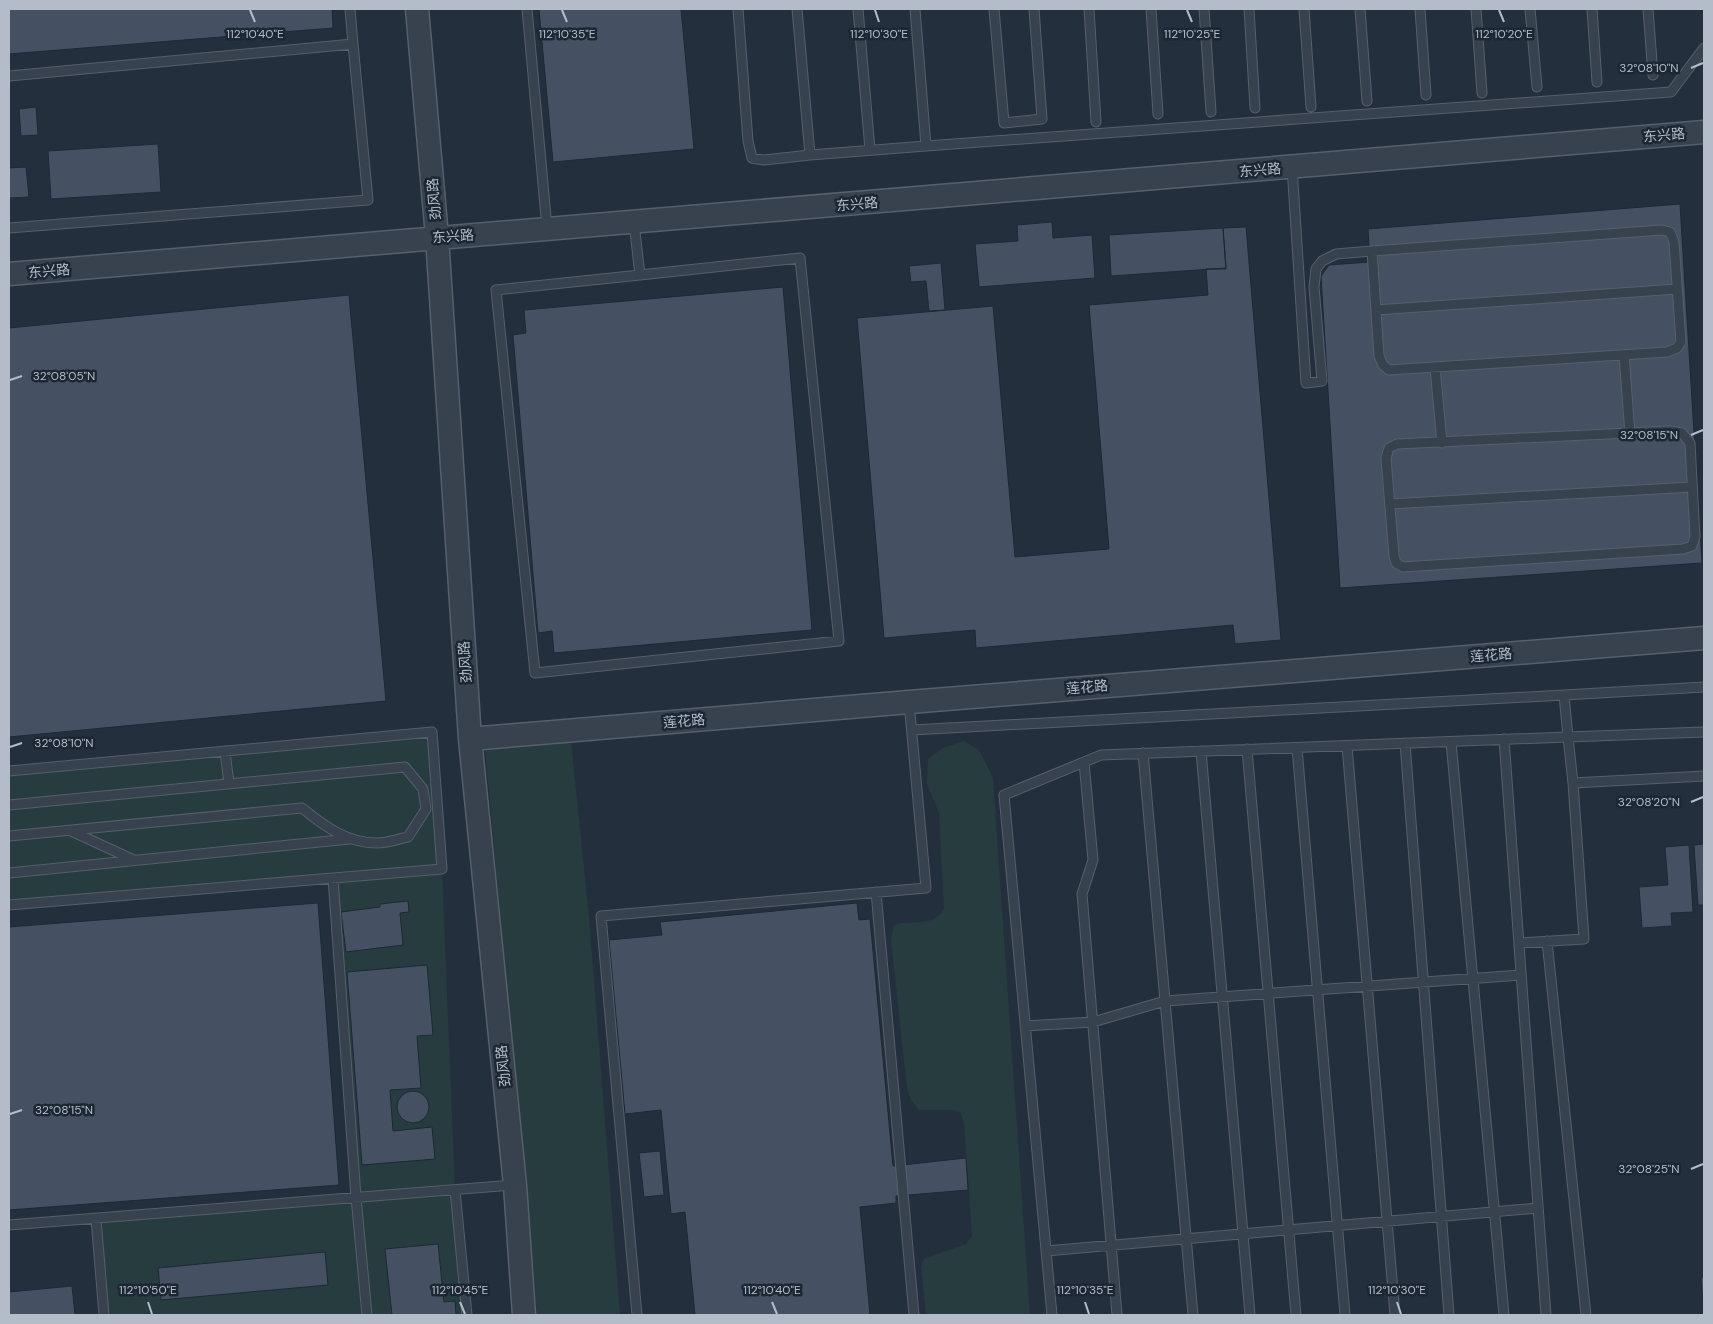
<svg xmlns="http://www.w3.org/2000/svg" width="1713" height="1324" font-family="'DM Sans','Noto Sans SC',sans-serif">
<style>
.green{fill:#263c3f}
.building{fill:#455162;stroke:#1f2835}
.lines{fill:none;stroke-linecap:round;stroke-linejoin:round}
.service-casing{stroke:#565f6c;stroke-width:11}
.tertiary-casing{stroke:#565f6c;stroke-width:25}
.service{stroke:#38414e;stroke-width:9}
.tertiary{stroke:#38414e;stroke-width:22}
.ticks{fill:none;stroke:#b4bcc9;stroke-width:2}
.labels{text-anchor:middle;stroke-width:5;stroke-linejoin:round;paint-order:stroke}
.street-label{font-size:14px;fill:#b4bcc9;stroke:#1d2633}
.ticks-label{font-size:12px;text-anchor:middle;fill:#b4bcc9;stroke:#1d2633;stroke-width:5;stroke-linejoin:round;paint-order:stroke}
</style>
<rect width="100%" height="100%" fill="#242f3e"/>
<path class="green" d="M 570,731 L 589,917 L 620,1315 L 537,1315 L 484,738 Z
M 432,732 L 442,869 L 455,1190 L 467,1315 L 104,1315 L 96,1219 L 356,1197 L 333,878 L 9,905 L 9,771 Z
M 964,741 L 979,750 L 993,778 L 1030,1315 L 926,1315 L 921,1267 L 924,1259 L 966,1244 L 972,1236 L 964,1123 L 960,1112 L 951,1110 L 919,1110 L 911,1100 L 907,1089 L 891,940 L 894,925 C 913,919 932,928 944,909 L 939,813 L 927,784 L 928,759 L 943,748 Z"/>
<path class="building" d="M 9,9 L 332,9 L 333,28 L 9,54 Z
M 539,9 L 681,9 L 694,149 L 553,162 Z
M 36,107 L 38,135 L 21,136 L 19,109 Z
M 158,144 L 161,192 L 51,199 L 48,151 Z
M 26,167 L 29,197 L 9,198 L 9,168 Z
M 1680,204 L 1702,563 L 1340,588 L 1321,276 L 1329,265 L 1370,262 L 1368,229 Z
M 1052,222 L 1053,238 L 1092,235 L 1095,278 L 979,287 L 975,244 L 1018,241 L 1017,225 Z
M 1246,227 L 1281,640 L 1235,644 L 1233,625 L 976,648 L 975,630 L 884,638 L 857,318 L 993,306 L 1015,557 L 1109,549 L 1089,305 L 1208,295 L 1206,269 L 1226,269 L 1223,228 Z
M 1223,228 L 1226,268 L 1111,276 L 1109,235 Z
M 941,263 L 945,310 L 929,311 L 926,281 L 911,282 L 909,266 Z
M 783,287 L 812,630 L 554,653 L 552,631 L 538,633 L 513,335 L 526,333 L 524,310 Z
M 349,295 L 386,701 L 9,737 L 9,328 Z
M 1704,844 L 1704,905 L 1698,905 L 1694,845 Z
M 1689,845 L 1693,912 L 1671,913 L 1672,926 L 1642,928 L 1639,887 L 1668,885 L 1665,847 Z
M 408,901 L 409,912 L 400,913 L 403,945 L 346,952 L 341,912 L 380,907 L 380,904 Z
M 318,903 L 339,1185 L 9,1210 L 9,927 Z
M 857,903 L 859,920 L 870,919 L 893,1166 L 966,1158 L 968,1190 L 896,1196 L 896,1203 L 860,1207 L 870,1315 L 695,1315 L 685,1212 L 671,1214 L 661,1110 L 625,1114 L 609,940 L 662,935 L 660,922 Z
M 427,965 L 433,1035 L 417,1036 L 421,1088 L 390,1090 L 393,1131 L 432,1127 L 435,1159 L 362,1165 L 347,972 Z
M397 1107a16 16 0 1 1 32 0a16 16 0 1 1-32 0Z
M 660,1151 L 664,1195 L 644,1197 L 639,1153 Z
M 438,1244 L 444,1302 L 455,1301 L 456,1315 L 392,1315 L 385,1249 Z
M 325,1252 L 328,1285 L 161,1300 L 158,1268 Z
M 1704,1277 L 1704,1315 L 1701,1278 Z
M 72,1286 L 75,1315 L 9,1315 L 9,1292 Z"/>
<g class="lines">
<defs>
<path id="service" d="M 527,9 L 547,228
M 738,9 L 748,141 L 752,158 L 764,160 L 810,155
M 797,9 L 810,155 L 926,146
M 858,9 L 870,150
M 915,9 L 926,146 L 1671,92 L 1704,48
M 994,9 L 1004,123 L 1042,119 L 1034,9
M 1089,9 L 1096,122
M 1151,9 L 1158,114
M 1204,9 L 1211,112
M 1249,9 L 1255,108
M 1304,9 L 1311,107
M 1360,9 L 1367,101
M 1420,9 L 1426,95
M 1476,9 L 1482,93
M 1530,9 L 1537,87
M 1592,9 L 1597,82
M 1648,9 L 1653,75
M 9,76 L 353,44 L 350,9
M 1292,167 L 1306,383 L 1322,381 L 1314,287 L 1316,269 L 1322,261 L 1336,254 L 1372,251 L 1662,230 L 1670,232 L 1674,242 L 1681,342 L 1677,348 L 1667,352 L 1389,370 L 1383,365 L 1379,356 L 1372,251
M 634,223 L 640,275 L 496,290 L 535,673 L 839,641 L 800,258 L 640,275
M 9,228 L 368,200 L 353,44
M 1376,310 L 1677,289
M 1624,355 L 1630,434
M 1435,367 L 1442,443
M 1670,431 L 1682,433 L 1690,443 L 1695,537 L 1692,546 L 1683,549 L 1403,567 L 1396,563 L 1394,556 L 1386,458 L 1389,448 L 1397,444 Z
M 1390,504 L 1692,487
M 1564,695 L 1704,687
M 912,730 L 1564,695 L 1568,737 L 1101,755 L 1004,795 L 1052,1315
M 1504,739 L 1546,1315
M 1451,742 L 1504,1315
M 1405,743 L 1449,1315
M 1347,746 L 1395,1315
M 1297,748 L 1345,1315
M 1247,749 L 1296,1315
M 225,751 L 229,784
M 1201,751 L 1250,1315
M 1143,753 L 1193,1315
M 1084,762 L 1093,860 L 1082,894 L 1117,1315
M 9,771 L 432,732 L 442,869 L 9,905
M 1573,783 L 1568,737 L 1704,732
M 9,805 L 405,767 L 423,789 L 426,809 L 408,837 C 398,839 387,843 377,843 C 347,843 324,826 302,808 L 9,836
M 71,831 L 134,860
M 9,873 L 350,839
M 333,878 L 356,1197 L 367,1315
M 876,892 L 914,1315
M 1547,941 L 1586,1315
M 1519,943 L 1584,939 L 1573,783 L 1704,776
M 1025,1026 L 1093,1022 L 1165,1001 L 1521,975
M 455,1190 L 467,1315
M 96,1219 L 104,1315
M 9,1225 L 514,1185
M 1046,1251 L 1538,1208
M 637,1315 L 601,916 L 926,888 L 909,702"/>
<path id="tertiary" d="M 417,9 L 437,237 L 470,739 L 515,1185 L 524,1315
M 9,274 L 1704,132
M 470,739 L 909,702 L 1704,638"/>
</defs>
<use href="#service" class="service-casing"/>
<use href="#tertiary" class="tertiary-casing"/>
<use href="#service" class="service"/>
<use href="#tertiary" class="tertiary"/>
</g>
<path class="ticks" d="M 250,10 L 255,22M 562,10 L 567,22M 875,10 L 879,22M 1187,10 L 1192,22M 1499,10 L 1504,22M 1691,68 L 1703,63M 10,380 L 22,376M 1691,435 L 1703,430M 10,747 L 22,743M 1691,802 L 1703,797M 10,1114 L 22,1110M 1691,1169 L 1703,1164M 148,1302 L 152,1314M 460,1302 L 465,1314M 772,1302 L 777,1314M 1085,1302 L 1089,1314M 1397,1302 L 1401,1314"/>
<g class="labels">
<g class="street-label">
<text transform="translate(1664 135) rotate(-5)" y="5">东兴路</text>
<text transform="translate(1260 170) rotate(-5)" y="5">东兴路</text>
<text transform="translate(434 199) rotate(-95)" y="5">劲风路</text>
<text transform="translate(857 204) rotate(-5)" y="5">东兴路</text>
<text transform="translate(453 236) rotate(-4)" y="5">东兴路</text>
<text transform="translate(49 271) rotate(-5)" y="5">东兴路</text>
<text transform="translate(1491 655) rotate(-5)" y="5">莲花路</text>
<text transform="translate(465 662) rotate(-94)" y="5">劲风路</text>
<text transform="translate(1087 687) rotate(-5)" y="5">莲花路</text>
<text transform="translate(684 721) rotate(-5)" y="5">莲花路</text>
<text transform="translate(503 1066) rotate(-96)" y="5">劲风路</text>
</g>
</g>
<g class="ticks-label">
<text x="255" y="38">112°10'40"E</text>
<text x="567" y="38">112°10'35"E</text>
<text x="879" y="38">112°10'30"E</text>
<text x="1192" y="38">112°10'25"E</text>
<text x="1504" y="38">112°10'20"E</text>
<text x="1649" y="72">32°08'10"N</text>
<text x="64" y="380">32°08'05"N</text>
<text x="1649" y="439">32°08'15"N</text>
<text x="64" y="747">32°08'10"N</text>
<text x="1649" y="806">32°08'20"N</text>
<text x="64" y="1114">32°08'15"N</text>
<text x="1649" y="1173">32°08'25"N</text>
<text x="148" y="1294">112°10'50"E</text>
<text x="460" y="1294">112°10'45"E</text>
<text x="772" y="1294">112°10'40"E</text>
<text x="1085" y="1294">112°10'35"E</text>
<text x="1397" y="1294">112°10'30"E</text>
</g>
<rect width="1713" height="1324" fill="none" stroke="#b4bcc9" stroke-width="20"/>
</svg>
